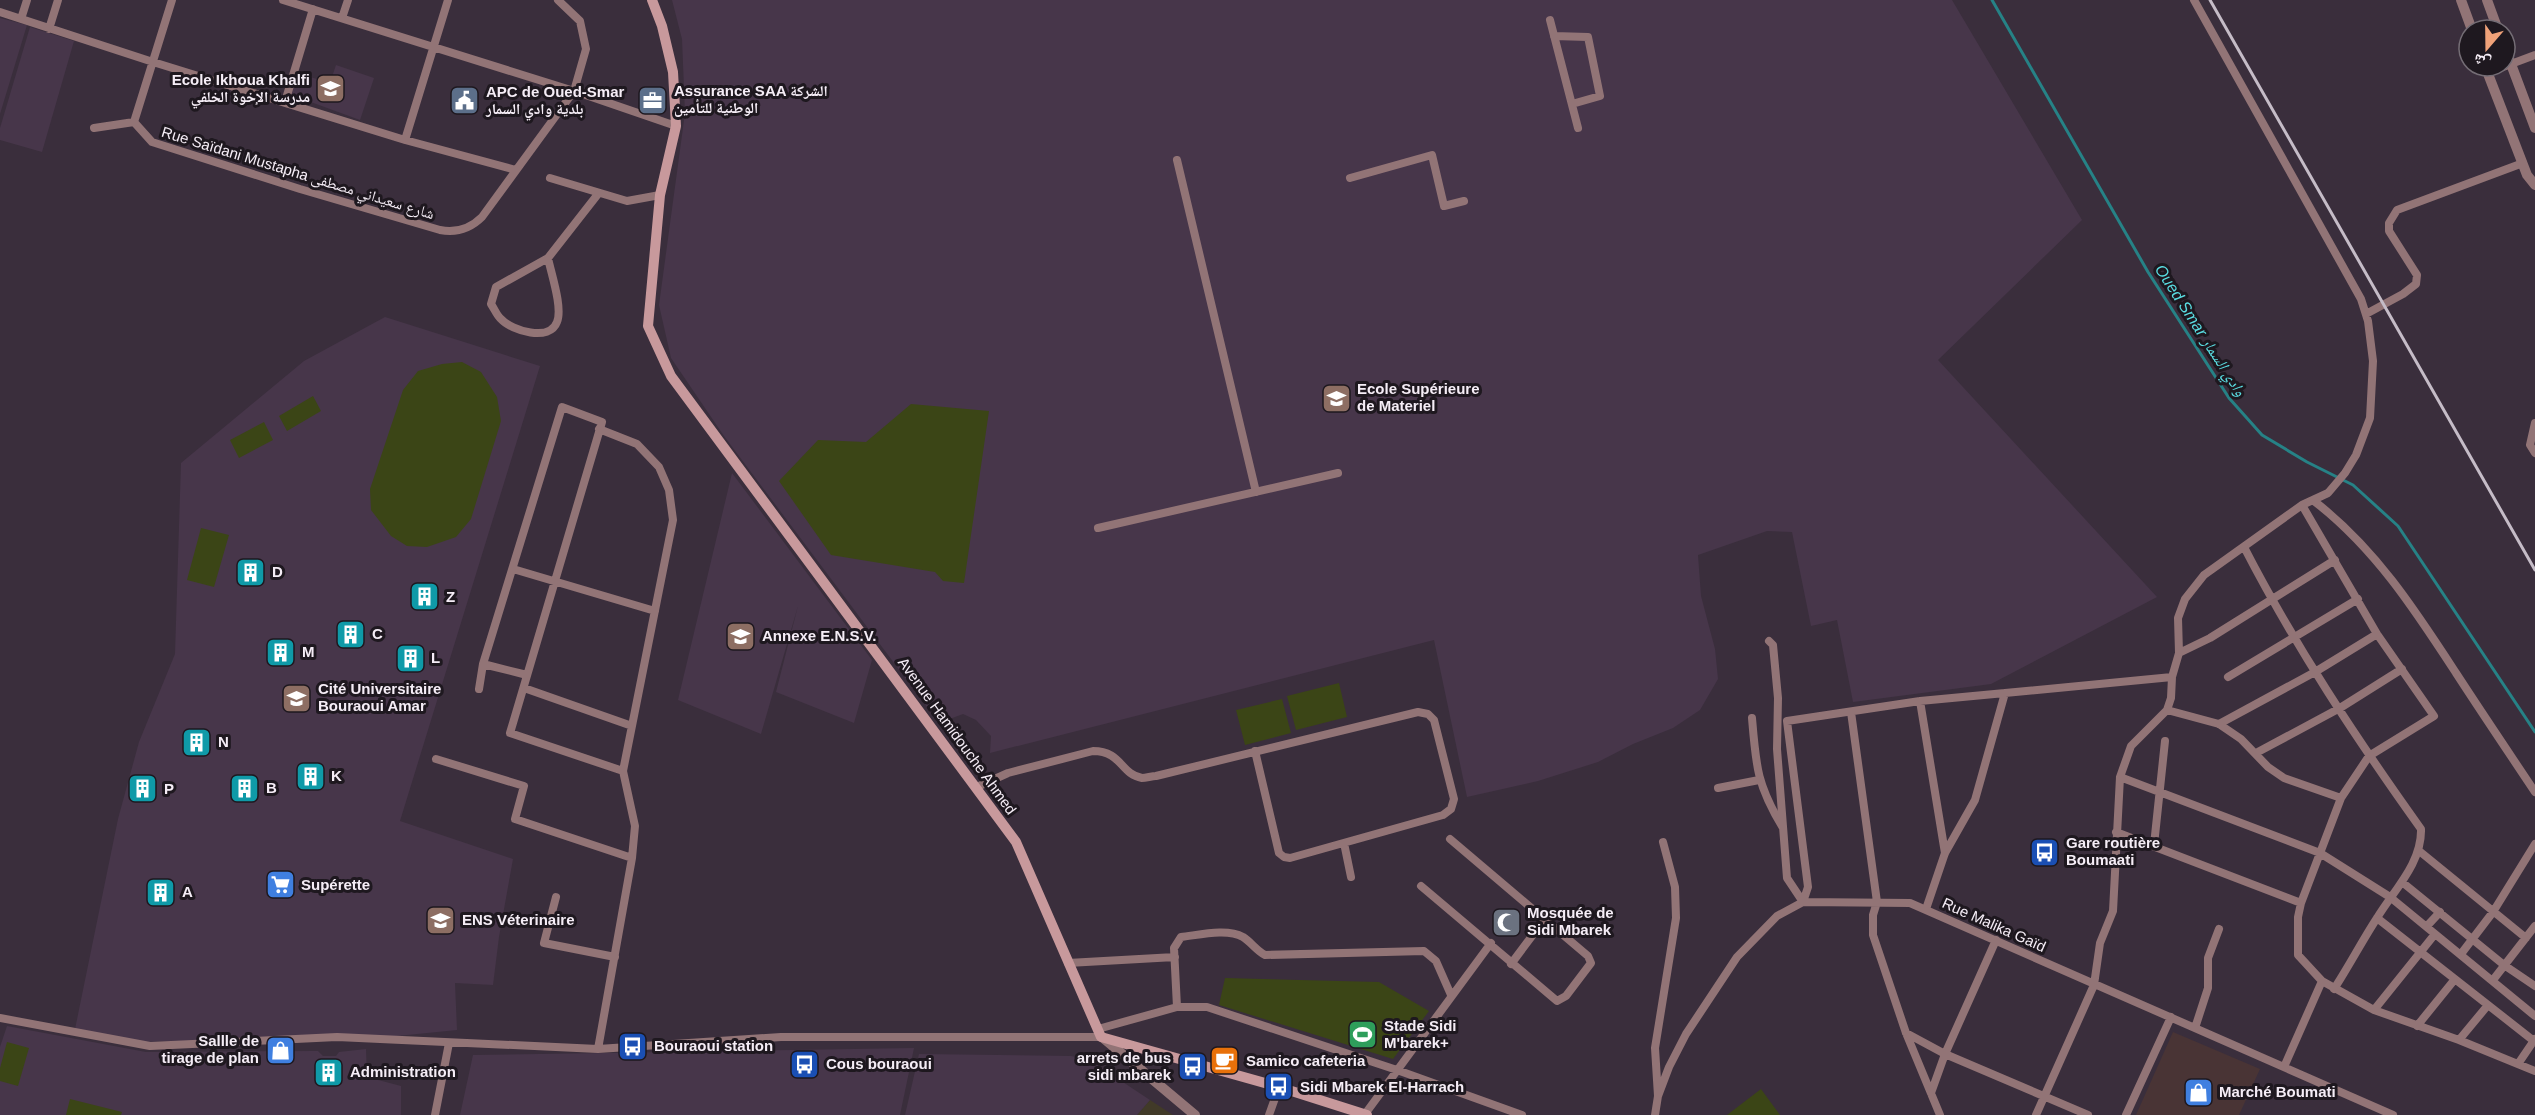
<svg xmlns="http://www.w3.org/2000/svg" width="2535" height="1115" font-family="Arial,'Noto Naskh Arabic',sans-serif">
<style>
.commercial{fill:#493435}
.industrial{fill:#413a28}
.built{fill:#47364a}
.green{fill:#3b4516}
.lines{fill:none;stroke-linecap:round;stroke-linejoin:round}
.stream{stroke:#268286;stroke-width:3}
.minor{stroke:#927476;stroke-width:8}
.tertiary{stroke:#927476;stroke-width:10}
.secondary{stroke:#c8999c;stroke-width:10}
.rail{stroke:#c5bcc7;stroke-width:3}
.labels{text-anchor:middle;stroke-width:6;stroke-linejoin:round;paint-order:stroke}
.poi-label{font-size:15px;font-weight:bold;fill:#f5edf6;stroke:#1e181f;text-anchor:start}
.street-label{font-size:15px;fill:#f5edf6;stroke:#1e181f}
.water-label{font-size:16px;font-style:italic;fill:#5adde2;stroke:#1e181f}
</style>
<rect width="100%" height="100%" fill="#3a2e3c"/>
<path class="commercial" d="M 2173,1032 L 2260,1069 L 2239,1115 L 2136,1115 Z"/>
<path class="industrial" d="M 1150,1100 L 1173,1115 L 1137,1115 Z"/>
<path class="built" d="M 672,0 L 1952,0 L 2082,220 L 1938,360 L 2157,597 L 1991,684 L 1853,702 L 1837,620 L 1811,626 L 1792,532 L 1767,531 L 1698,555 L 1701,596 L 1715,649 L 1718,679 L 1700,710 L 1673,728 L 1633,744 L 1598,762 L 1538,781 L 1467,797 L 1434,640 L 990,753 L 991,736 L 976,720 L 963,714 L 939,723 L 724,436 L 671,358 L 659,305 L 685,113 L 682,39 Z
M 0,18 L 27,25 L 0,114 Z
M 30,27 L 74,41 L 42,152 L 0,140 L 0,128 Z
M 336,65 L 374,78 L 360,120 L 289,94 L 297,73 L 330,83 Z
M 385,317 L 540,366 L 400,821 L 513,859 L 499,937 L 493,985 L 455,983 L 457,1030 L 397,1036 L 138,1042 L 74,1034 L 118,819 L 139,742 L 175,654 L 181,463 L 304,361 Z
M 732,473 L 872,660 L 854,723 L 776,692 L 798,606 L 761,734 L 678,700 Z
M 7,1026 L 146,1052 L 318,1051 L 323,1056 L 336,1056 L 339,1052 L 366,1049 L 367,1077 L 401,1086 L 401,1115 L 0,1115 L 0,1047 Z
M 914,1048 L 900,1115 L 460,1115 L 473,1055 Z
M 919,1054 L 1071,1056 L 1088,1059 L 1150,1100 L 1137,1115 L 905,1115 Z"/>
<path class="green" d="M 462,362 L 481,372 L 497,397 L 501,421 L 471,519 L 456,537 L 427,547 L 407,546 L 391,536 L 371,510 L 370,489 L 403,390 L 418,371 L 442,364 Z
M 313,396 L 321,411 L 287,431 L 279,416 Z
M 911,404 L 989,411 L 964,583 L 943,581 L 935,572 L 831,555 L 779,481 L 818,440 L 866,442 Z
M 264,422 L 273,440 L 239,458 L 230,440 Z
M 201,528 L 229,535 L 214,587 L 187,580 Z
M 1339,683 L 1347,717 L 1296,730 L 1287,696 Z
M 1282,699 L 1291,733 L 1245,745 L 1236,710 Z
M 1225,978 L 1379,982 L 1429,1011 L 1393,1059 L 1219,1005 Z
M 7,1042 L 29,1048 L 18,1086 L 0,1081 L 0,1068 Z
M 1761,1089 L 1780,1115 L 1727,1115 Z
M 70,1099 L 122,1112 L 121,1115 L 66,1115 Z"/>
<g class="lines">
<path class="stream" d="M 1992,0 L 2148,272 L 2229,398 L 2262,435 L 2307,462 L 2353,485 L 2398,526 L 2535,732"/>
<path class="minor" d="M 283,0 L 574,91 L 676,126
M 0,12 L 153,62 L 405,140 L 516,170
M 342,18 L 348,0
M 21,19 L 27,0
M 1550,20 L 1578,128
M 49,29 L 58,0
M 1554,36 L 1588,37 L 1600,96 L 1572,104
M 2487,73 L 2535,55
M 285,102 L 313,9
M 134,122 L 152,142 L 300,189 L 440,230 C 456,233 470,229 482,217 L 574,91 L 586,49 L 580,21 L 558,0
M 134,122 L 172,0
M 94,128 L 134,122
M 405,140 L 448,0
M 1177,160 L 1256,492
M 550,178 L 627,201 L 660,195
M 1350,178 L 1432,155 L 1444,206 L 1464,201
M 548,258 C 551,273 563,308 557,322 C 550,342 512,331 501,319 C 497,316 494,308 491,304 L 496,287 L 548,258 L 598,194
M 2366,314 L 2403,294 L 2416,284 L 2417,275 L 2389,231 L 2389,223 L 2397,210 L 2523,163
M 2535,423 L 2530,445 L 2535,453
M 2314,501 C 2375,548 2415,610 2456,673 C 2482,713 2509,753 2535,792
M 1098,528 L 1338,473
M 2244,547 C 2295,646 2356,738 2421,829 C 2422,863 2394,890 2377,918 C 2362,941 2349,966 2334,989
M 513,569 L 655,611
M 1769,641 L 1773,645 L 1778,698 L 1777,749 L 1787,878 L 1803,902
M 2179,653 L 2178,618 L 2185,599 L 2204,575 L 2302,505 L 2328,493 L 2345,473 L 2356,455 L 2370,418 L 2373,361 L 2368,321 L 2361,299 L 2194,0
M 483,664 L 527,675
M 2228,677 L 2358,599
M 524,688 L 632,726
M 479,689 L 483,664 L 562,407 L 602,422 L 510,733 L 623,771
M 2005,693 L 2172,677
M 1920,701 L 1945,853
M 2167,710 L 2219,724 L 2241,739 L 2268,767 L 2284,778 L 2341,798
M 1851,712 L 1877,902 L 1873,915 L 1873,935 L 1906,1033 L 1940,1115
M 1752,718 C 1756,767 1757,785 1783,828
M 2219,724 L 2315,672 L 2377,634
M 2256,753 L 2340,708 L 2402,669
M 436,759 L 524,786 L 515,819 L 632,858
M 2120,777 L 2320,853 L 2390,897 L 2535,1016
M 977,787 L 1008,773 L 1093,751 C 1122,751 1120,774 1142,778 C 1146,778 1152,776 1156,776 L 1418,712 L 1428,714 L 1434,720 L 1454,799 L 1451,809 L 1443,815 L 1290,858 L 1284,857 L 1279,853 L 1255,751
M 1718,788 L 1759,780
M 2116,832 L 2301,903
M 1344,843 L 1351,877
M 2154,845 L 2165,741
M 2418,850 L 2526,938
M 2402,882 L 2504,965 L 2535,986
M 1421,886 L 1557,1001 L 1566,996 L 1591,963 L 1588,956 L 1450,839
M 556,897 L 544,943 L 615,957
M 1803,902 L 1808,887 L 1787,721 L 1920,701 L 2005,693 L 1975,800 L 1945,853 L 1926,909
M 2377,918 L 2534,1041
M 2427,926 L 2440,912
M 2461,954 L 2493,912 L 2535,844
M 1068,963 L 1175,957
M 1511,964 L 1544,920
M 2493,980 L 2535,926
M 2322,981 L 2374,1010 L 2459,1040 L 2535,1071
M 1451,995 L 1436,961 L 1424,951 L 1265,955 C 1256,950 1251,942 1243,937 C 1227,928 1199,935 1181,937 L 1174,948 L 1177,1007 L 1207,1007 L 1397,1070 L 1522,1115
M 2374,1010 L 2435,934
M 0,1018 L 150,1046 L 337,1037 L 598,1049 L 781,1037 L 1101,1037
M 2417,1026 L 2455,979
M 2195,1028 L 2208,988 L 2208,958 L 2219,929
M 1098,1029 L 1177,1007
M 1906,1033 L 1945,1054 L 2088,1115
M 2459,1040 L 2488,1005
M 598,1049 L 632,858 L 635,826 L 623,771 L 673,520 L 669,490 L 659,467 L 637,444 L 599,429
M 2518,1064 L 2535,1039
M 2284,1067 L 2322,981 L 2298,955 L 2298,917 L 2301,903 L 2341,798 L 2369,756 L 2434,716 L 2377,634 L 2302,505
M 1931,1093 L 1945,1054 L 1996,940
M 1658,1096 L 1669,1067 L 1686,1034 L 1737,957 L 1777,916 L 1803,902 L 1910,903 L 2393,1115
M 1365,1114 L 1491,943
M 435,1115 L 449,1043
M 1269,1115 L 1279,1087
M 1655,1115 L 1658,1096 L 1655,1048 L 1676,918 L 1675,887 L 1663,842
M 2036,1115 L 2094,985 L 2100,943 L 2113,911 L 2120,777 L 2131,746 L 2167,710 L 2171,698 L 2172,677 L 2179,653 L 2210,638 L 2335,560
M 2126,1115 L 2171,1017"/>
<path class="tertiary" d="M 2461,0 L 2472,30
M 2487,0 L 2498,30
M 2505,48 L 2535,128
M 2485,66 L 2527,175 L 2535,185
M 1102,1037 L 1195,1115"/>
<path class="secondary" d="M 652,0 L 662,26 L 673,72 L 676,126 L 660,195 L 648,326 L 671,376 L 1016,842 L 1101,1037 L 1279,1087 L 1367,1115"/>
<path class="rail" d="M 2210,0 L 2535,570"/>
</g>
<defs>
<symbol id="school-square" viewBox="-11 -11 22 22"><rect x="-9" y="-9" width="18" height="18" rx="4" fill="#8d6e63" stroke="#1e181f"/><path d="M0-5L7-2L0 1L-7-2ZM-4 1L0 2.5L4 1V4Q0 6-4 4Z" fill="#fff"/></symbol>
<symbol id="office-square" viewBox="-11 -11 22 22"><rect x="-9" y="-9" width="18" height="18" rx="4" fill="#5c6f8a" stroke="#1e181f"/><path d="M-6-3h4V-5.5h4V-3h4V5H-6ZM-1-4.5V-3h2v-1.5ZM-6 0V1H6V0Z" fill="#fff"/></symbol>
<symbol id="civic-square" viewBox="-11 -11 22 22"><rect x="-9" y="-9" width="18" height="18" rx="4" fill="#5c6f8a" stroke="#1e181f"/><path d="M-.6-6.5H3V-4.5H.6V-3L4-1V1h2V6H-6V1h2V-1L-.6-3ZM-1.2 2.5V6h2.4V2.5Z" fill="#fff"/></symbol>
<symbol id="university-square" viewBox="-11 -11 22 22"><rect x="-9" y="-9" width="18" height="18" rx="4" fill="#8d6e63" stroke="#1e181f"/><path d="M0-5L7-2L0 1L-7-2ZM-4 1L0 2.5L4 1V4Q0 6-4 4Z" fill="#fff"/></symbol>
<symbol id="building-square" viewBox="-11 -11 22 22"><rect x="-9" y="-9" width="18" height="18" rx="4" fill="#0f9aa8" stroke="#1e181f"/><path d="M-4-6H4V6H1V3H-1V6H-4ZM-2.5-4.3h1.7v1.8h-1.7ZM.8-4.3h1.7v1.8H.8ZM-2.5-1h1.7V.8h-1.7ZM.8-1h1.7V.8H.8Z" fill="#fff"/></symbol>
<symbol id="bus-square" viewBox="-11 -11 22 22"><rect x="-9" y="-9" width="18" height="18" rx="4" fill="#1a4fb4" stroke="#1e181f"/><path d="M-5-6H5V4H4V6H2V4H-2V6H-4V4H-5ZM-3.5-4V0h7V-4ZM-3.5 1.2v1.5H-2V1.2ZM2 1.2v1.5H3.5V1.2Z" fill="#fff"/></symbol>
<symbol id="supermarket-square" viewBox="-11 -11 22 22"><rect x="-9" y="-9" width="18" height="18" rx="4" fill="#3f7fe0" stroke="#1e181f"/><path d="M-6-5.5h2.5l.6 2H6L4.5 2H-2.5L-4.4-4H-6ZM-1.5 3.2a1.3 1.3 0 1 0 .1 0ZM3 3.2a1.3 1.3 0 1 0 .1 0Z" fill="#fff"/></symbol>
<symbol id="mosque-square" viewBox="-11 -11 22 22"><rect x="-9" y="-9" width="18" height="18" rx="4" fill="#6b7280" stroke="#1e181f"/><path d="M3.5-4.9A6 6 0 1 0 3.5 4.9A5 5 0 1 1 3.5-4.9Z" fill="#fff"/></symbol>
<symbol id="stadium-square" viewBox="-11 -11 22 22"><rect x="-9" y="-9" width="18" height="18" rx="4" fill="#2e9e5b" stroke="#1e181f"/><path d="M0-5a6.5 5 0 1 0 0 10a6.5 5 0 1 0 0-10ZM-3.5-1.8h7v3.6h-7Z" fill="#fff"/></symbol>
<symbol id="shop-square" viewBox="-11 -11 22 22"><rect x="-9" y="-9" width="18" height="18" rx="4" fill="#3f7fe0" stroke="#1e181f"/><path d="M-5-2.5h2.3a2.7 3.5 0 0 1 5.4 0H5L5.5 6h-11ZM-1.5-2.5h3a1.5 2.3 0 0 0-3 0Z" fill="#fff"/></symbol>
<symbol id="cafe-square" viewBox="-11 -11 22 22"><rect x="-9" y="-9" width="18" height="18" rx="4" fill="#e8710a" stroke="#1e181f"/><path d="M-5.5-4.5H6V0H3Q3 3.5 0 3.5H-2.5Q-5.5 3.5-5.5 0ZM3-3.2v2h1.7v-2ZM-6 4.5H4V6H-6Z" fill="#fff"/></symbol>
</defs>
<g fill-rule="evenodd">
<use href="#school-square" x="314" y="72" width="33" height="33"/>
<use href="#office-square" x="636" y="84" width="33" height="33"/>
<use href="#civic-square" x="448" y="84" width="33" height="33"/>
<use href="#university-square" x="1320" y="382" width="33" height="33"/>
<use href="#building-square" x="234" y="556" width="33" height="33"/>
<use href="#building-square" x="408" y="580" width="33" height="33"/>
<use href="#building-square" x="334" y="618" width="33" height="33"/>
<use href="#university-square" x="724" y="620" width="33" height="33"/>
<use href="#building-square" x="264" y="636" width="33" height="33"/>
<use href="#building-square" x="394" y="642" width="33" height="33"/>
<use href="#university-square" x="280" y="682" width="33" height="33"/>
<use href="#building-square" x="180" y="726" width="33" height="33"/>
<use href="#building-square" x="294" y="760" width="33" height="33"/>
<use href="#building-square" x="228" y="772" width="33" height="33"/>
<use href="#building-square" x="126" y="772" width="33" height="33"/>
<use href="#bus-square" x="2028" y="836" width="33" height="33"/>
<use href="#supermarket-square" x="264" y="868" width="33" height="33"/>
<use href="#building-square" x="144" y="876" width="33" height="33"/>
<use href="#university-square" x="424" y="904" width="33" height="33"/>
<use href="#mosque-square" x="1490" y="906" width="33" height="33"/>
<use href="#stadium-square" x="1346" y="1018" width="33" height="33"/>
<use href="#bus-square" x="616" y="1030" width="33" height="33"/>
<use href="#shop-square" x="264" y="1034" width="33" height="33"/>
<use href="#cafe-square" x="1208" y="1044" width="33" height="33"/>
<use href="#bus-square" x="788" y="1048" width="33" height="33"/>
<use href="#bus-square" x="1176" y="1050" width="33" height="33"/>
<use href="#building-square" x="312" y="1056" width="33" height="33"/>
<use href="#bus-square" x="1262" y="1070" width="33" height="33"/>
<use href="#shop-square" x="2182" y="1076" width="33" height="33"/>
</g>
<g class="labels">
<g class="poi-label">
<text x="310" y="85" text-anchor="end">Ecole Ikhoua Khalfi<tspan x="310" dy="17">مدرسة الإخوة الخلفي</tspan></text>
<text x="674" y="96">Assurance SAA الشركة<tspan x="674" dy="17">الوطنية للتأمين</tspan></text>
<text x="486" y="97">APC de Oued-Smar<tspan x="486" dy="17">بلدية وادي السمار</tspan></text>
<text x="1357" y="394">Ecole Supérieure<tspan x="1357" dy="17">de Materiel</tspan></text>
<text x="272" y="577">D</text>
<text x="446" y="602">Z</text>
<text x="372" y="639">C</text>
<text x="762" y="641">Annexe E.N.S.V.</text>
<text x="302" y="657">M</text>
<text x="431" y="663">L</text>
<text x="318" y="694">Cité Universitaire<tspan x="318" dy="17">Bouraoui Amar</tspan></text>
<text x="218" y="747">N</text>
<text x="331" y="781">K</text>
<text x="266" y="793">B</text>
<text x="164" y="794">P</text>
<text x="2066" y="848">Gare routière<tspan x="2066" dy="17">Boumaati</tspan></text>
<text x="301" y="890">Supérette</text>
<text x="182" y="897">A</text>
<text x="1527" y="918">Mosquée de<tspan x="1527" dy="17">Sidi Mbarek</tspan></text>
<text x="462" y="925">ENS Véterinaire</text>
<text x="1384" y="1031">Stade Sidi<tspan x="1384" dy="17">M'barek+</tspan></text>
<text x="259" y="1046" text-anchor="end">Sallle de<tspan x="259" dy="17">tirage de plan</tspan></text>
<text x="654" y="1051">Bouraoui station</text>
<text x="1171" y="1063" text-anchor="end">arrets de bus<tspan x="1171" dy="17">sidi mbarek</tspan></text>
<text x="1246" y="1066">Samico cafeteria</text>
<text x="826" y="1069">Cous bouraoui</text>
<text x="350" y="1077">Administration</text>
<text x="1300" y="1092">Sidi Mbarek El-Harrach</text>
<text x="2219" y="1097">Marché Boumati</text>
</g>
<g class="street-label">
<text transform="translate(298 173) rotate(17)" y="5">Rue Saïdani Mustapha شارع سعيداني مصطفى</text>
<text transform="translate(957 736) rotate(54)" y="5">Avenue Hamidouche Ahmed</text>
<text transform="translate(1994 925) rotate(24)" y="5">Rue Malika Gaïd</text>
</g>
<g class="water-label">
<text transform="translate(2201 330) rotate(57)" y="6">Oued Smar وادي السمار</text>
</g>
</g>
<g transform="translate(2487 48) rotate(200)"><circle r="28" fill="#1e181f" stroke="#746d75" stroke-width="1.5"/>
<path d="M0-4.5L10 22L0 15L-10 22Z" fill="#f0a279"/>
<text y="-9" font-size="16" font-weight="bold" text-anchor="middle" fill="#f5edf6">ش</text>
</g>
</svg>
